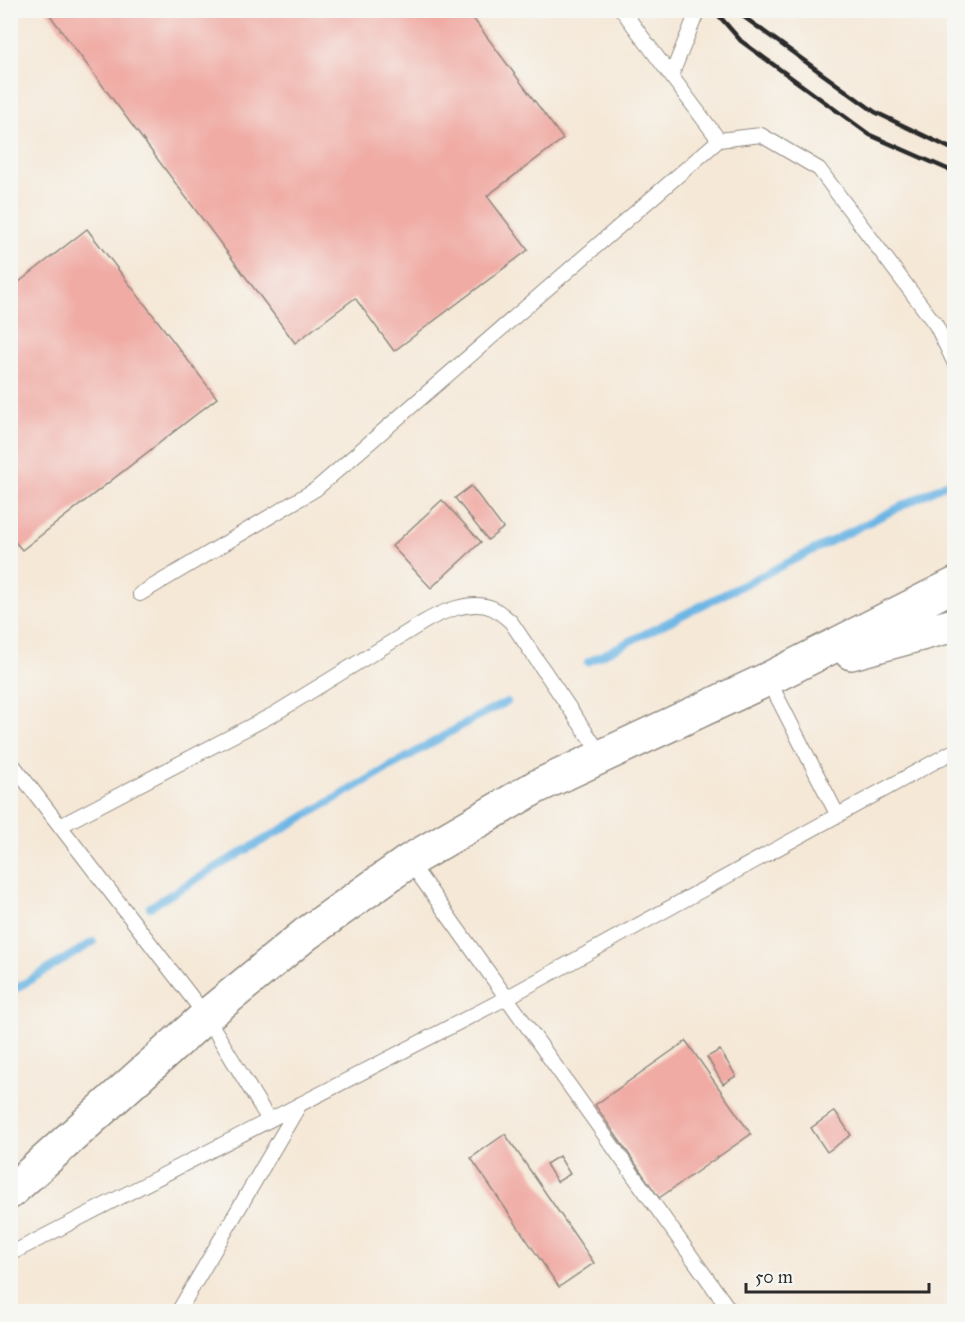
<svg xmlns="http://www.w3.org/2000/svg" width="965" height="1322" font-family="'IM FELL Great Primer',serif">
<style>
.lines{fill:none;stroke-linecap:round;stroke-linejoin:round}
.stream{stroke:#6cb5e4;stroke-width:8}
.building{fill:#f0aba4}
.service-casing{stroke:#908a81;stroke-width:16}
.secondary-casing{stroke:#908a81;stroke-width:36}
.service{stroke:#fff;stroke-width:14}
.secondary{stroke:#fff;stroke-width:33}
.rail{stroke:#2b2b2b;stroke-width:4.5}
</style>
<rect width="100%" height="100%" fill="#f6f6f2"/>
<filter id="ink" filterUnits="userSpaceOnUse"><feTurbulence type="fractalNoise" baseFrequency=".0167" numOctaves="2"/><feDisplacementMap in="SourceGraphic" scale="12" xChannelSelector="R" yChannelSelector="G"/><feConvolveMatrix kernelMatrix="1 2 1 2 8 2 1 2 1" color-interpolation-filters="sRGB"/></filter>
<filter id="wash" filterUnits="userSpaceOnUse"><feTurbulence type="fractalNoise" baseFrequency=".008" numOctaves="4" result="noise"/><feDisplacementMap in="SourceGraphic" scale="24" xChannelSelector="R" yChannelSelector="G"/><feGaussianBlur stdDeviation="1.35" result="paint"/><feColorMatrix in="noise" values="0 0 0 0 0 0 0 0 0 0 0 0 0 0 0 0 0 1.4 0 .05"/><feComposite in="paint" operator="in"/></filter>
<g filter="url(#wash)">
<rect width="100%" height="100%" fill="#f5e8d7"/>
<g class="lines">
<path class="stream" d="M 588,662 L 954,480
M 150,907 L 208,872 L 480,715 L 507,702
M 10,992 L 93,942"/>
</g>
<g id="blocks">
<path class="building" d="M 46,10 L 467,10 L 563,139 L 487,196 L 528,250 L 394,351 L 355,298 L 295,343 Z
M 87,229 L 217,398 L 22,550 L 10,536 L 10,289 Z
M 471,486 L 503,528 L 488,540 L 455,498 Z
M 442,500 L 481,542 L 431,588 L 392,546 Z
M 686,1041 L 751,1134 L 659,1198 L 595,1105 Z
M 720,1050 L 736,1076 L 723,1084 L 707,1057 Z
M 835,1111 L 851,1135 L 827,1152 L 811,1128 Z
M 505,1134 L 594,1263 L 559,1287 L 471,1158 Z
M 559,1156 L 570,1174 L 557,1182 L 546,1164 Z"/>
</g>
</g>
<g filter="url(#ink)">
<use href="#blocks" fill-opacity="0" stroke="#908a81" stroke-width="1.5"/>
<g class="lines">
<defs>
<path id="service" d="M 622,10 L 719,140
M 671,76 L 698,10
M 140,594 L 316,489 L 719,140 L 761,135 L 819,169 L 936,325 L 954,362
M 768,679 L 838,816
M 10,761 L 206,1016 L 269,1120
M 60,826 L 274,714 L 424,622 C 441,612 472,599 492,608 C 499,611 505,617 511,622 L 602,756
M 409,861 L 731,1312
M 10,1254 L 508,997 L 954,751
M 178,1312 L 300,1104"/>
<path id="secondary" d="M 851,653 L 954,625
M 10,1192 L 206,1016 L 306,934 L 409,861 L 536,787 L 768,679 L 954,585"/>
</defs>
<use href="#service" class="service-casing"/>
<use href="#secondary" class="secondary-casing"/>
<use href="#service" class="service"/>
<use href="#secondary" class="secondary"/>
<path class="rail" d="M 714,10 L 741,41 L 870,135 L 954,172
M 738,10 L 744,17 L 875,112 L 954,150"/>
</g>
</g>
<rect width="965" height="1322" fill="none" stroke="#f6f6f2" stroke-width="36"/>
<path d="M746 1283v9h183v-9" fill="none" stroke="#2b2b2b" stroke-width="3"/>
<text x="755" y="1283" font-size="18" fill="#2b2b2b" stroke="#f6f6f2" stroke-width="4.5" paint-order="stroke">50 m</text>
</svg>
